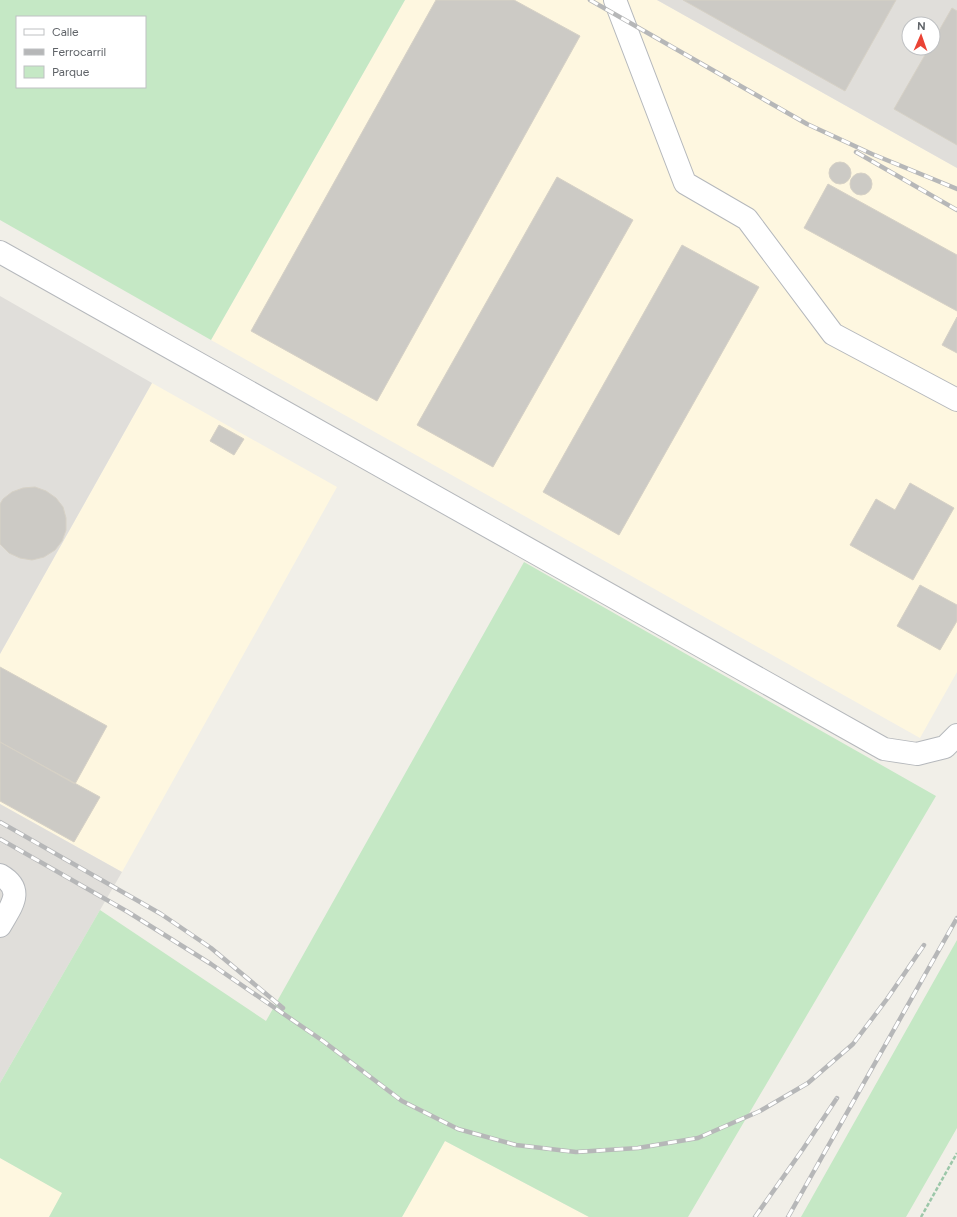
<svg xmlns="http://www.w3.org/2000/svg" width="957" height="1217" font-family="Figtree,sans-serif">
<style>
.commercial{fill:#fef7e0}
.industrial{fill:#e0deda;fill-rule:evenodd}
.green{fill:#c5e8c5;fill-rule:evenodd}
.building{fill:#cccac5;stroke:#d6d1c6}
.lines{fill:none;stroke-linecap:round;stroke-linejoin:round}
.minor-casing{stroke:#b5b8bc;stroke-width:24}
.path{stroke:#9cc7a9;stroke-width:2.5;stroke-dasharray:4 2;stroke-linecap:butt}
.minor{stroke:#fff;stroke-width:22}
.rail-casing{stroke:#b6b7b8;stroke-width:4.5}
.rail{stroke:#fff;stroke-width:3;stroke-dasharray:9;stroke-linecap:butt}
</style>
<rect width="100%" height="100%" fill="#f1efe8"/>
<path class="commercial" d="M 405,0 L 657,0 L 957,168 L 957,672 L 920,738 L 211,340 Z
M 152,383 L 337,487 L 122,872 L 0,804 L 0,654 Z
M 445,1141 L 589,1217 L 402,1217 Z
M 0,1158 L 63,1193 L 49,1217 L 0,1217 Z"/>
<path class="industrial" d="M 657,0 L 957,0 L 957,168 ZM 909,24 L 933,24 L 933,48 L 909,48 Z
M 0,296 L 152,383 L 0,654 Z
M 0,804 L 122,872 L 0,1083 Z"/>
<path class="green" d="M 0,0 L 405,0 L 211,340 L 0,220 ZM 17,17 L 145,17 L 145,87 L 17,87 Z
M 524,562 L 936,796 L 688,1217 L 589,1217 L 445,1141 L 402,1217 L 49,1217 L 62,1193 L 0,1158 L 0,1083 L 100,910 L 266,1021 Z
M 957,940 L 957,1128 L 906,1217 L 801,1217 Z"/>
<path class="building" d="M 436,0 L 514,0 L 580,36 L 377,401 L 251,331 Z
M 683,0 L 896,0 L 845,91 Z
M 952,8 L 957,11 L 957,145 L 894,109 L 929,48 L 933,48 L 933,41 Z
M829 173a11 11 0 1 1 22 0a11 11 0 1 1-22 0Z
M850 184a11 11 0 1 1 22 0a11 11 0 1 1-22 0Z
M 557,177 L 633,220 L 493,467 L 417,425 Z
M 828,184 L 957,255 L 957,311 L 804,228 Z
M 682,245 L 759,287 L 619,535 L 543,492 Z
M 957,317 L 957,353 L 942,345 Z
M 219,425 L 244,439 L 234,455 L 210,441 Z
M 910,483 L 954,508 L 913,580 L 850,545 L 876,499 L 895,510 Z
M 35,487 L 46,491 L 56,498 L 63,507 L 66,518 L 66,530 L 62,541 L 55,550 L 44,557 L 32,560 L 20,558 L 9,553 L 0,544 L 0,504 L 3,499 L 12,492 L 23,488 Z
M 920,585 L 957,605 L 957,621 L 940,650 L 897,626 Z
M 0,667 L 107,726 L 75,784 L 0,742 Z
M 0,742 L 100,797 L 74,842 L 0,801 Z"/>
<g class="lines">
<defs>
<path id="minor" d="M 615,0 L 685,183 L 747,219 L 833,334 L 957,400
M 0,252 L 884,749 L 917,754 L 945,747 L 957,735
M 0,875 C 26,890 11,906 0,926"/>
</defs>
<use href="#minor" class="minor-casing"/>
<path class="path" d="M 921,1217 L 957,1153"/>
<use href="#minor" class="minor"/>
<defs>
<path id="rail" d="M 590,0 L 807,124 L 872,154 L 957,189
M 856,152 L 957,210
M 0,822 L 161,914 L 211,948 L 283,1008
M 0,839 L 128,912 L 211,964 L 323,1041 L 402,1101 L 458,1129 L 516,1145 L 576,1152 L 638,1148 L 698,1138 L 760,1111 L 808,1083 L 853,1044 L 887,999 L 924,945
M 755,1217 L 803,1149 L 837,1098
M 788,1217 L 957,918"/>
</defs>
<use href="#rail" class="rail-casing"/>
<use href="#rail" class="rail"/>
</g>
<rect x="16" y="16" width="130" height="72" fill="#ffffff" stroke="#bfc1c3"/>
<rect x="24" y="29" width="20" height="6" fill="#ffffff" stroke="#bfc1c3"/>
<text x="52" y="36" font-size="12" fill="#5f6368">Calle</text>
<rect x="24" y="49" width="20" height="6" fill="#b6b7b8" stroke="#bfc1c3"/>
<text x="52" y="56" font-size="12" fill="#5f6368">Ferrocarril</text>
<rect x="24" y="66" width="20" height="12" fill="#c5e8c5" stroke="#bfc1c3"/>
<text x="52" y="76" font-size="12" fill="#5f6368">Parque</text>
<g transform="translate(921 36) rotate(2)"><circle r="19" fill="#ffffff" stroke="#bfc1c3"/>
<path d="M0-3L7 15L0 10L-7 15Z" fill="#ea4335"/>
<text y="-6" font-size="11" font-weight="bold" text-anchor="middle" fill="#5f6368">N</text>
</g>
</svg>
